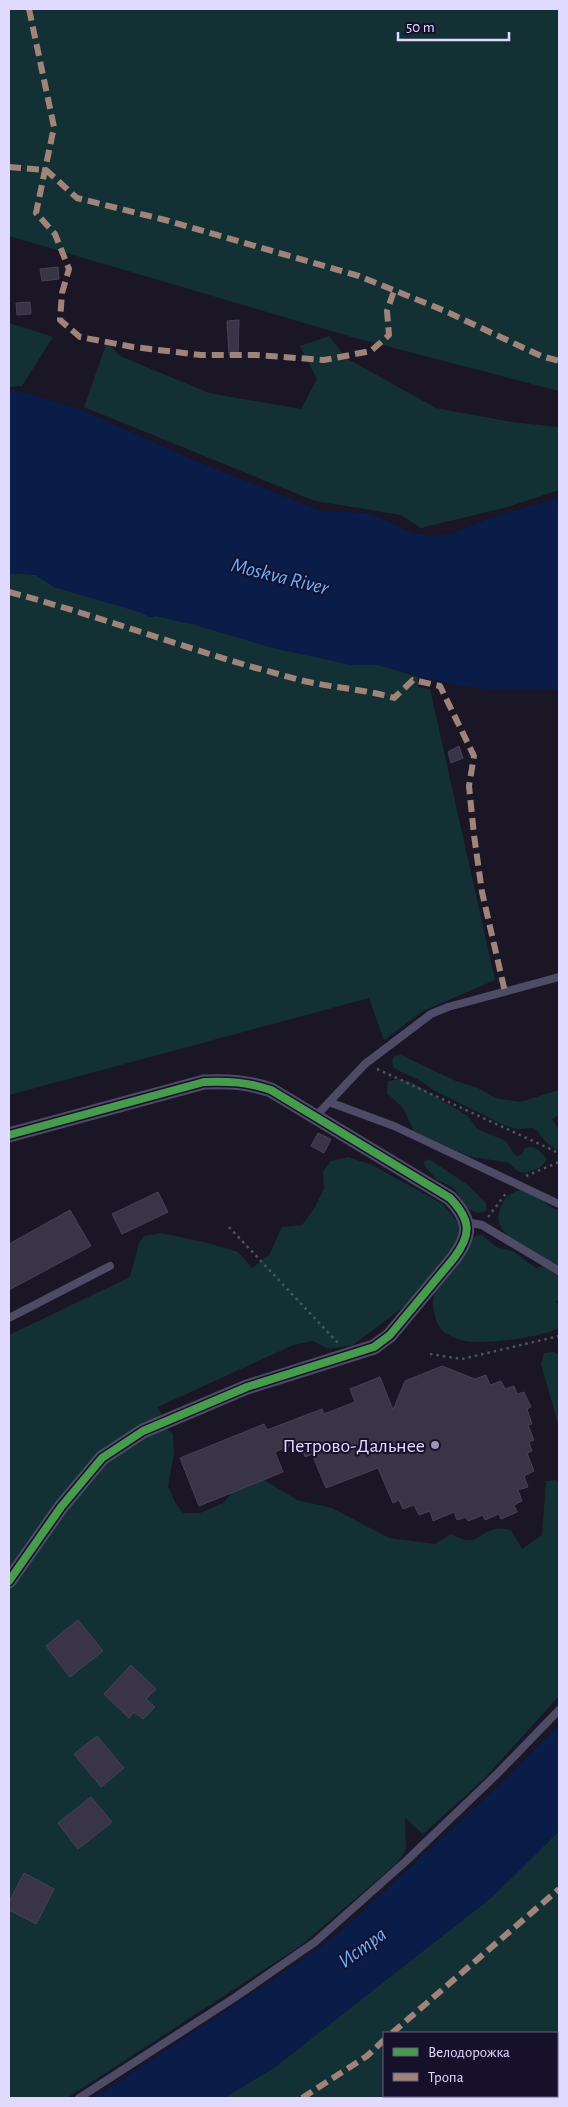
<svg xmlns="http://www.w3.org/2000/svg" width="568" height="2107" font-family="'Alegreya Sans',sans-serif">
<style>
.green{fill:#133134;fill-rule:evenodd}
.water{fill:#0a1c48}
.building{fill:#393446;stroke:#474158}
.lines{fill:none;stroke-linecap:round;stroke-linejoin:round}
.path{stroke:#485666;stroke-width:2.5;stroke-dasharray:2.5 4;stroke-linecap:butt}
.lane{stroke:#4e4b66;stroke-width:8}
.street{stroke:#4e4b66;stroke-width:15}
.quiet{stroke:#a18479;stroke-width:6;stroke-dasharray:12 6;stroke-linecap:butt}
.cycleway-casing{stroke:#16102b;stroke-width:11}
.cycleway{stroke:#469c4c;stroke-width:8}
.poi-dot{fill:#9b95b3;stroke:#16102b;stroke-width:2}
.labels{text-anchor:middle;stroke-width:4;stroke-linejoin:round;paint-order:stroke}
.poi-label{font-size:20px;fill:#e0daff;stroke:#16102b;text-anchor:end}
.water-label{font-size:21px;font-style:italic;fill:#68b0ff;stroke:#16102b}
</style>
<rect width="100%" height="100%" fill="#1a1625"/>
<path class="green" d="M 9,9 L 559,9 L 559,391 L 352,337 L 9,236 Z
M 9,323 L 53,337 L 22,386 L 9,387 Z
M 329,336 L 346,358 L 436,408 L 512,422 L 559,427 L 559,490 L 507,507 L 421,528 L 401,515 L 315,501 L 84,407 L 107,342 L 120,356 L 209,393 L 301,409 L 317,379 L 300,346 Z
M 9,573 L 36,575 L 54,587 L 140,612 L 150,617 L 156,616 L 192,624 L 274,648 L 352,665 L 379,665 L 418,677 L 418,687 L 430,689 L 495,980 L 423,1011 L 384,1040 L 369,998 L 9,1095 Z
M 401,1055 L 456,1081 L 478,1088 L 495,1098 L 520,1102 L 559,1090 L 559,1115 L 552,1119 L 559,1130 L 559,1150 C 546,1146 543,1136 534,1128 L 518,1129 L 506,1126 L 431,1089 C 421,1078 404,1075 393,1067 L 392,1061 L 394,1056 Z
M 400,1079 L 413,1083 L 468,1116 L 477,1129 L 506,1141 L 514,1154 L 518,1156 L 522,1154 L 525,1148 C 536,1145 542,1152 547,1160 L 540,1168 L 523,1173 L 516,1170 L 509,1163 L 468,1156 L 414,1131 L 403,1108 L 387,1093 L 388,1081 Z
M 348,1157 L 372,1165 L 443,1204 L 462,1227 L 458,1245 L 418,1296 L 353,1345 L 329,1349 L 313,1341 L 293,1345 L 158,1407 L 168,1429 L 173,1434 L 174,1453 L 168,1486 L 175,1502 L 183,1513 L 200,1513 L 223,1503 L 240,1484 L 256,1475 L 297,1500 L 332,1508 L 389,1538 L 435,1544 L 451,1534 C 477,1548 474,1535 495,1529 C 500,1527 507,1530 511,1530 L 522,1549 L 542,1535 L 546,1481 L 556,1480 L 559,1483 L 559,1696 L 484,1779 L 423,1834 L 405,1818 L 406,1850 L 396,1864 L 299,1947 L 67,2098 L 9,2098 L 9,1335 L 130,1277 L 139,1243 L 144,1236 L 161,1233 L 208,1243 L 238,1252 L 252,1268 L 269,1255 L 282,1227 L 302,1225 L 314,1209 L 324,1189 L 323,1172 L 331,1161 Z
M 429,1159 L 468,1185 L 486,1203 L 486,1211 L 478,1213 L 467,1208 L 454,1188 L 437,1180 L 425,1166 L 424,1162 Z
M 527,1189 L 554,1209 L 559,1210 L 559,1301 L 555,1301 L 559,1306 L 559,1328 C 543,1337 484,1345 465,1341 C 459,1340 452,1337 447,1334 C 437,1329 432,1310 433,1300 C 434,1287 466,1247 475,1236 L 482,1235 L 496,1247 L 513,1251 L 536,1268 L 547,1265 C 535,1256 508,1240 501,1227 C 496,1219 499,1212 502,1204 C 506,1194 517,1190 527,1189 Z
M 554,1352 L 559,1355 L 559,1427 L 541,1364 L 544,1353 Z
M 559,1831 L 559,2098 L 224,2098 L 275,2067 L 492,1897 ZM 384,2033 L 557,2033 L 557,2096 L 384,2096 Z"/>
<path class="water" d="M 16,390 L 82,410 L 196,461 L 321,511 L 369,513 L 413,533 L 430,536 L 451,534 L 490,518 L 559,497 L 559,690 L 490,690 L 445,683 L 379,665 L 352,665 L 274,648 L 192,624 L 156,616 L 150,617 L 140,612 L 54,587 L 36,575 L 9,573 L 9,391 Z
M 559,1724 L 559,1831 L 492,1897 L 275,2067 L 224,2098 L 93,2098 L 280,1975 L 335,1936 L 507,1778 Z"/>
<path class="building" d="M 58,267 L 59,279 L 42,281 L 40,269 Z
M 30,302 L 31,314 L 17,315 L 16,303 Z
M 239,320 L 238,355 L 229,355 L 227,321 Z
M 459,746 L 463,758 L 451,763 L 448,752 Z
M 318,1133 L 331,1139 L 324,1153 L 311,1146 Z
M 158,1192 L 168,1212 L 122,1234 L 112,1214 Z
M 70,1210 L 91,1246 L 9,1290 L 9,1244 Z
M 442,1366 L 475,1379 L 486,1375 L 490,1385 L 501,1381 L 505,1389 L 514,1386 L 517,1394 L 524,1392 L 531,1407 L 527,1409 L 532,1424 L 528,1425 L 534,1440 L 529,1442 L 532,1451 L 527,1453 L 534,1471 L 524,1476 L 528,1487 L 518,1490 L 522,1501 L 514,1505 L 517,1512 L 501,1519 L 499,1514 L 485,1520 L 483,1515 L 468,1521 L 466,1517 L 457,1520 L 454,1512 L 433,1521 L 430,1511 L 419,1515 L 414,1505 L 403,1509 L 399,1500 L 393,1503 L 378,1468 L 326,1488 L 312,1454 L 305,1457 L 299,1442 L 275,1452 L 283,1472 L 199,1506 L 180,1458 L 264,1424 L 267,1430 L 322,1409 L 324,1414 L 355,1402 L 350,1389 L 380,1377 L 393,1410 L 405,1381 Z
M 78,1620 L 103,1651 L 70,1677 L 46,1646 Z
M 131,1665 L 156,1689 L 146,1699 L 155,1707 L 143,1719 L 134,1712 L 129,1718 L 104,1694 Z
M 97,1736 L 124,1768 L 101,1787 L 74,1754 Z
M 91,1797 L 112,1822 L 78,1849 L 58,1823 Z
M 24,1873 L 54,1889 L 36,1924 L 9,1910 L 9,1902 Z"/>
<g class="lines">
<path class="path" d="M 377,1069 L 559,1153
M 526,1176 L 559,1162
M 488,1217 L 507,1192
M 229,1227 L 338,1343
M 430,1354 L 462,1359 L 559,1336"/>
<path class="lane" d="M 329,1102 L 394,1126 L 559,1204
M 316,1116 L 365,1064 L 431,1014 L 448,1007 L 559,977
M 466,1222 L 482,1225 L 559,1271
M 9,1318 L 110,1266
M 79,2098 L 234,1998 L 315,1942 L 405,1862 L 497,1774 L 559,1710"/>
<path class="street" d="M 9,1135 L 204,1082 C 229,1081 247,1082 271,1090 L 450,1198 C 471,1220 472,1234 454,1258 L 390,1335 L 374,1347 L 247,1387 L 143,1431 L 102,1458 L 61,1507 L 9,1581"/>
<path class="quiet" d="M 29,9 L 54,127 L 36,213 L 55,234 L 69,269 L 62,293 L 60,320 L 80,337 L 133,347 L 201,355 L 256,355 L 324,360 L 371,351 L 389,335 L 387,311 L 394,291
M 9,167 L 46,170 L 77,198 L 165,220 L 359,276 L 445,311 L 541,356 L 559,361
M 9,592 C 92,614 173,644 256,668 C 272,672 288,677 304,681 C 334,688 364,689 394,698 L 413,680 L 440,686 L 474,756 L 469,786 L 474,835 L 482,892 L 505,992
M 392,2033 L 559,1889
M 302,2098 L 367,2056 L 384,2040"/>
<defs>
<path id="cycleway" d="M 9,1135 L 204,1082 C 229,1081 247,1082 271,1090 L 450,1198 C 471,1220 472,1234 454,1258 L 390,1335 L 374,1347 L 247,1387 L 143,1431 L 102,1458 L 61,1507 L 9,1581"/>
</defs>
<use href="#cycleway" class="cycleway-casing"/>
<use href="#cycleway" class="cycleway"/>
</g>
<circle class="poi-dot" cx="435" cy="1445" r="5"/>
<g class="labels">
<g class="poi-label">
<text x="425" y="1452">Петрово-Дальнее</text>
</g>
<g class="water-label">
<text transform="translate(280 576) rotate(14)" y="7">Moskva River</text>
<text transform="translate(362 1947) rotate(-36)" y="7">Истра</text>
</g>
</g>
<rect width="568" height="2107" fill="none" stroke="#e0daff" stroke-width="20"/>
<rect x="383" y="2032" width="175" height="65" fill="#16102b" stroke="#676180"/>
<rect x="393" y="2048" width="25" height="8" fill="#469c4c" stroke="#676180"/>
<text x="428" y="2057" font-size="15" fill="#e0daff">Велодорожка</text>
<rect x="393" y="2073" width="25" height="8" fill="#a18479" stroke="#676180"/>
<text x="428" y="2082" font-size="15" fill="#e0daff">Тропа</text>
<path d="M398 32v8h111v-8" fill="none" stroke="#e0daff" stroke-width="2.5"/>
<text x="406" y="32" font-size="15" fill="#e0daff" stroke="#16102b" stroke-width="4" paint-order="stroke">50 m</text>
</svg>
